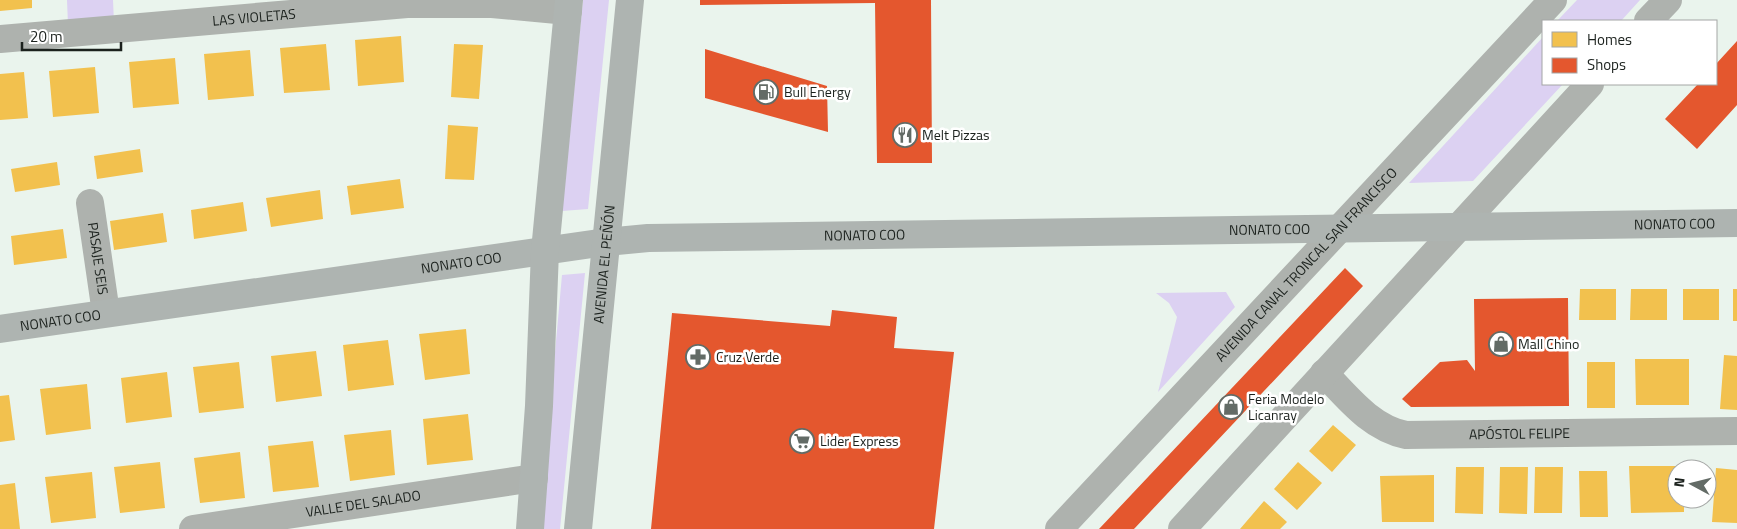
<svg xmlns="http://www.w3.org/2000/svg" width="1737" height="529" font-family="'Titillium Web',sans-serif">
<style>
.green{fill:#dcd1f2}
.homes{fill:#f2c14e}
.shops{fill:#e4572e}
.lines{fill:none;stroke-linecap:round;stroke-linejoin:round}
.minor{stroke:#aeb2ae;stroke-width:28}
.major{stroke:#aeb4b1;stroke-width:28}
.labels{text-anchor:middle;stroke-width:5;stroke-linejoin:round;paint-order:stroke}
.street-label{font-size:14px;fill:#1b211d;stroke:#fff}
.poi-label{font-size:14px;fill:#1b211d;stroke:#fff;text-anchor:start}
</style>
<rect width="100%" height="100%" fill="#eaf4ed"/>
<path class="green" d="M 67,0 L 113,0 L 114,23 L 68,25 Z
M 583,0 L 609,0 L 588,209 L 562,211 Z
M 1577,0 L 1640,0 L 1621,21 L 1557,21 Z
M 1543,37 L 1543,84 L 1563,84 L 1473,181 L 1409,183 Z
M 585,273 L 560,529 L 539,529 L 562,275 Z
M 1226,292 L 1235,307 L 1158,392 L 1177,317 L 1169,303 L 1156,293 Z"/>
<path class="homes" d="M 0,0 L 32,0 L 32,8 L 0,11 Z
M 401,36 L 404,82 L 358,86 L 355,40 Z
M 326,44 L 330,90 L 284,93 L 280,48 Z
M 454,44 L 483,45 L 479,99 L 451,97 Z
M 250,50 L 254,96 L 208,100 L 204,54 Z
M 175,58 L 179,104 L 133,108 L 129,62 Z
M 95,67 L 99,113 L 53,117 L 49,71 Z
M 24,72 L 28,118 L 0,120 L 0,74 Z
M 448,125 L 478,127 L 474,180 L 445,179 Z
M 140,149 L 143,172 L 97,179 L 94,156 Z
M 57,162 L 60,185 L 15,192 L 11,169 Z
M 400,179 L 404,208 L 351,215 L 347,186 Z
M 320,190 L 323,219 L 271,227 L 266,198 Z
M 243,202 L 247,231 L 194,239 L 191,210 Z
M 163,213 L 167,242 L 114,250 L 110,221 Z
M 63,229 L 67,258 L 14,265 L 11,236 Z
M 1580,289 L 1616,289 L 1616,320 L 1579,320 Z
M 1631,289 L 1667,289 L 1667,320 L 1630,320 Z
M 1683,289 L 1719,289 L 1719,320 L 1683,320 Z
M 1733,289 L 1737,289 L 1737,321 L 1733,321 Z
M 466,329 L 470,374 L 425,380 L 419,334 Z
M 388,340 L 394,385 L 348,391 L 343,345 Z
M 316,351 L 322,396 L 276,402 L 271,356 Z
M 1724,355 L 1737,356 L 1737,410 L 1720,409 Z
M 1635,359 L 1689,359 L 1689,405 L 1636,405 Z
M 239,362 L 244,408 L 199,413 L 193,367 Z
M 1587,362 L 1615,362 L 1615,408 L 1587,408 Z
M 167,372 L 172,417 L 126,423 L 121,378 Z
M 87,384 L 91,429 L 46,435 L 40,389 Z
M 9,395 L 15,440 L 0,442 L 0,396 Z
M 468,414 L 473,460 L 427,465 L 423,419 Z
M 1333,425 L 1356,445 L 1332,472 L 1309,451 Z
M 391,430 L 395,475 L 350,481 L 344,435 Z
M 313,441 L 319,487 L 273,492 L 268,446 Z
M 240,452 L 245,498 L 200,503 L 194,458 Z
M 160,462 L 165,508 L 120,513 L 114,467 Z
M 1298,462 L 1322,483 L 1297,510 L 1274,489 Z
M 1629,466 L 1683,466 L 1683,469 L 1677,469 L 1677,499 L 1684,499 L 1684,512 L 1631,513 Z
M 1456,467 L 1484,467 L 1483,514 L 1455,513 Z
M 1500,467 L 1528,467 L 1527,514 L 1499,513 Z
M 1535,467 L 1563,467 L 1562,513 L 1534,513 Z
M 1716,468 L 1737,470 L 1737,523 L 1712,522 Z
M 1579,471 L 1607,471 L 1608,517 L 1580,517 Z
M 92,472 L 96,518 L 51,523 L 45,477 Z
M 1434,475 L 1434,522 L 1382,522 L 1380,476 Z
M 15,483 L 20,529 L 0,529 L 0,485 Z
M 1264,501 L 1287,522 L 1280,529 L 1240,529 Z"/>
<path class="shops" d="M 700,0 L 931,0 L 932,163 L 877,163 L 875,3 L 700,5 Z
M 1737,41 L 1737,105 L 1697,149 L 1665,119 L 1698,84 L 1716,84 L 1716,64 Z
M 705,49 L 827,86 L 828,132 L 705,98 Z
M 1345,268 L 1363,286 L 1134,529 L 1099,529 Z
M 1568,298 L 1569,406 L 1411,407 L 1402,399 L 1440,362 L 1467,360 L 1475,371 L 1474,299 Z
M 832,310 L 897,317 L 894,348 L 954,352 L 934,529 L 651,529 L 672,313 L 830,326 Z"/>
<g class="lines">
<g class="minor">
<path d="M 1648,21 L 1668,0"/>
<path id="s1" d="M 0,39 L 407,4 L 492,4 L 568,11"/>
<path id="s2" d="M 90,203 L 106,313"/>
<path id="s3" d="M 1324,373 C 1348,398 1371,428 1406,435 L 1737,431"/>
<path id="s4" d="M 193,529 L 534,478"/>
<path id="s5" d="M 1059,529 L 1553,0"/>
<path d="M 1182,529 L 1590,84"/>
</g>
<g class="major">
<path id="s6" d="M 0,329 L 606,242 L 648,238 L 1737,223"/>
<path d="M 530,529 L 539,406 L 545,251 L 569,0"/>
<path id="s7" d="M 578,529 L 630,0"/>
</g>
</g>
<defs>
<symbol id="fuel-ring" viewBox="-11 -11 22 22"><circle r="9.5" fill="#fff" stroke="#636b66" stroke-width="1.5"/><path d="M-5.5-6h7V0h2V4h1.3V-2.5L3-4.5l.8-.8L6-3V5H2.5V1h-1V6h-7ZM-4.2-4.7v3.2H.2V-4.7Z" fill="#636b66"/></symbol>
<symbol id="restaurant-ring" viewBox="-11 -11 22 22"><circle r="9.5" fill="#fff" stroke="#636b66" stroke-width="1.5"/><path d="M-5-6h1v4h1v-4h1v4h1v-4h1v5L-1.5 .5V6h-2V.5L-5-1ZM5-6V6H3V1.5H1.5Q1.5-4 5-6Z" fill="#636b66"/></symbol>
<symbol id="shop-ring" viewBox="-11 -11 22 22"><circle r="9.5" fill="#fff" stroke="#636b66" stroke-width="1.5"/><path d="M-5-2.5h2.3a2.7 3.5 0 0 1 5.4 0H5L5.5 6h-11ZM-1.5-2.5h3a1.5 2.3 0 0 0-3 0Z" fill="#636b66"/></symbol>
<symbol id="pharmacy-ring" viewBox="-11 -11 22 22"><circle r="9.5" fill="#fff" stroke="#636b66" stroke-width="1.5"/><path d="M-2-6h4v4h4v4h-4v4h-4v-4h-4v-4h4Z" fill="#636b66"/></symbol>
<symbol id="supermarket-ring" viewBox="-11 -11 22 22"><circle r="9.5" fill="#fff" stroke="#636b66" stroke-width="1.5"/><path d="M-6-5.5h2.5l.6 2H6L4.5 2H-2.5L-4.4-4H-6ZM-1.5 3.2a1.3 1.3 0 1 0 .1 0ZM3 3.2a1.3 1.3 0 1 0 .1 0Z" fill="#636b66"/></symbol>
</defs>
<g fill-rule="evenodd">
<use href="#fuel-ring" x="752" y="78" width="28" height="28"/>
<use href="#restaurant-ring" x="891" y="121" width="28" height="28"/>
<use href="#shop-ring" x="1487" y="330" width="28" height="28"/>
<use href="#pharmacy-ring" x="684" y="343" width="28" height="28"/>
<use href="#shop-ring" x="1217" y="393" width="28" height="28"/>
<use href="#supermarket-ring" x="788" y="427" width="28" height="28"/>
</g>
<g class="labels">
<g class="street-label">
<text dy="5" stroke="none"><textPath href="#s1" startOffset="255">LAS VIOLETAS</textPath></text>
<text dy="5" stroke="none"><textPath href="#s6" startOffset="1681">NONATO COO</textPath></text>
<text dy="5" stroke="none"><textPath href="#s6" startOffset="1276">NONATO COO</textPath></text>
<text dy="5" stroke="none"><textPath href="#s6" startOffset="871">NONATO COO</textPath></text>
<text dy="5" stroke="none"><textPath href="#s2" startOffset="56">PASAJE SEIS</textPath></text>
<text dy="5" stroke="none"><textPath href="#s6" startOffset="466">NONATO COO</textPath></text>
<text dy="5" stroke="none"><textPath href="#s7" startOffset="266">AVENIDA EL PEÑÓN</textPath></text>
<text dy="5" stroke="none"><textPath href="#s5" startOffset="362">AVENIDA CANAL TRONCAL SAN FRANCISCO</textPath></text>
<text dy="5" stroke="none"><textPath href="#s6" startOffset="61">NONATO COO</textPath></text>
<text dy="5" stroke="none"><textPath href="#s3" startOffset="218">APÓSTOL FELIPE</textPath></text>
<text dy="5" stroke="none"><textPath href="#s4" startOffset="172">VALLE DEL SALADO</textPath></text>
</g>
<g class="poi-label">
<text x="784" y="97">Bull Energy</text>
<text x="922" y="140">Melt Pizzas</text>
<text x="1518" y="349">Mall Chino</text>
<text x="716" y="362">Cruz Verde</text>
<text x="1248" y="404">Feria Modelo<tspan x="1248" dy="16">Licanray</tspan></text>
<text x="820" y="446">Lider Express</text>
</g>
</g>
<rect x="1542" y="20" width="175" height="65" fill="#ffffff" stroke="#a4a6a5"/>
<rect x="1552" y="32" width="25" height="15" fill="#f2c14e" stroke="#a4a6a5"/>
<text x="1587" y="45" font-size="15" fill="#1b211d">Homes</text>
<rect x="1552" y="58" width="25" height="15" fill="#e4572e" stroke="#a4a6a5"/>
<text x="1587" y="70" font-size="15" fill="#1b211d">Shops</text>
<g transform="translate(1692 484) rotate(277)"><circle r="24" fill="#ffffff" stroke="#a4a6a5"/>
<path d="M0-4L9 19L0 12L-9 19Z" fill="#636b66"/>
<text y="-8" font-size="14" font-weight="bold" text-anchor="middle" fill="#1b211d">N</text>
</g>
<path d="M22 42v8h99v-8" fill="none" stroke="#1b211d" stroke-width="2.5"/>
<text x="30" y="42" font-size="15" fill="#1b211d" stroke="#ffffff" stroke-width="4" paint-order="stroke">20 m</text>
</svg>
